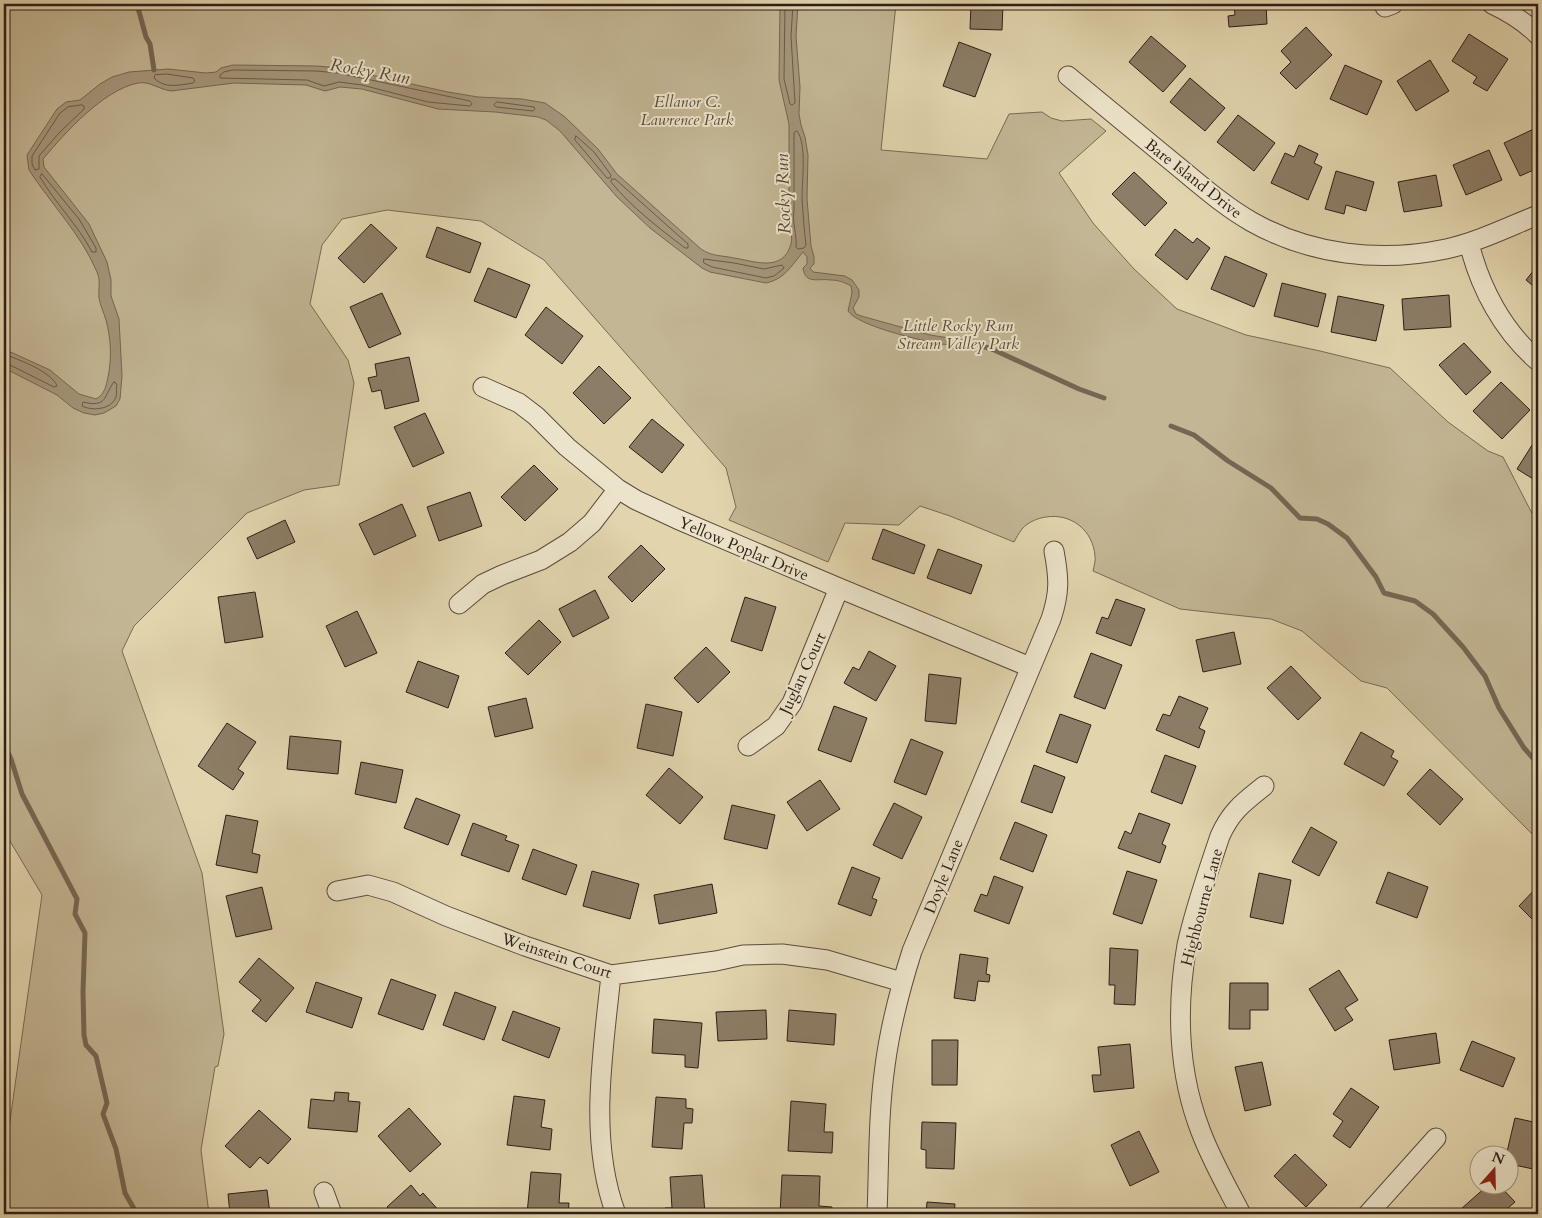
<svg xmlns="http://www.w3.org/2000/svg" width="1542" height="1218" font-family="Cardo,serif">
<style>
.green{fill:#c3b694;stroke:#786a56}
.water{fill:#a5967b;stroke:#756653}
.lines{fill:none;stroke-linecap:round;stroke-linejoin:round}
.shore{stroke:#6a5a49;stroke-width:1}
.stream{stroke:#756653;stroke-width:5}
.building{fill:#8c7d66;stroke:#2e1d17}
.minor-casing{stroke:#5b4b3d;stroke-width:21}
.minor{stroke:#ece4ca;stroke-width:19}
.labels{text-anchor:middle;stroke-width:4;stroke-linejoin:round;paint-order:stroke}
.park-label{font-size:16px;font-style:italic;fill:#5b4b3c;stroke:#ece4ca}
.street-label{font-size:16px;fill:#2e1d17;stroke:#ece4ca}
.water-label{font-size:18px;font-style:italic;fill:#58473a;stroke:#ece4ca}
</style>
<rect width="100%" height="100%" fill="#e2d5ae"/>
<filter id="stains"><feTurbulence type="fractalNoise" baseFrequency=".004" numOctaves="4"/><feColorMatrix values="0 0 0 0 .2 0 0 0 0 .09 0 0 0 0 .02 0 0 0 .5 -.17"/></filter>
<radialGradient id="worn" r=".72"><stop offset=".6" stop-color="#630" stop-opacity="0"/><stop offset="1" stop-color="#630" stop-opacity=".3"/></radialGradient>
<path class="green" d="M 4,4 L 896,4 L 881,150 L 987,159 L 1009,114 L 1042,112 L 1051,118 L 1062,121 L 1091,119 L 1106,131 L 1059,173 L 1093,223 L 1134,269 L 1177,309 L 1246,335 L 1320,351 L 1390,368 L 1448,422 L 1488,451 L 1503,457 L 1538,525 L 1538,840 L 1387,688 L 1361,681 L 1302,631 L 1271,619 L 1180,609 L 1093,571 C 1094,566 1096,560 1095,556 C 1093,530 1071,513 1046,517 C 1038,518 1028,522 1022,529 C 1019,533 1016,538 1014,542 L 950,516 L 920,506 L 899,525 L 845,523 L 828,562 L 729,520 L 736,507 L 726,468 L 544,260 L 481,221 L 387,210 L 342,219 L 322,245 L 310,304 L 348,360 L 354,383 L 339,485 L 304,490 L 247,513 L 134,626 L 122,651 L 202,873 L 224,1034 L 218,1066 L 215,1067 L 201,1150 L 209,1214 L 4,1214 L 4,1163 L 42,895 L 4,831 Z"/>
<path class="water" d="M 780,4 L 798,4 L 796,36 L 800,87 L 799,114 L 801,125 L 805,137 L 808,155 L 807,199 L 811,246 L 814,257 L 814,264 L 810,268 L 813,272 L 845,276 L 852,280 L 859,290 L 859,297 L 853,308 L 856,314 L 861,316 L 930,335 L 975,342 L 992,349 C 979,347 966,345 953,344 C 949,344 946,345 942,344 C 922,341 858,326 848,311 L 852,293 L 851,286 C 844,282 838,280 830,280 C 819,278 805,285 803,268 L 807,264 L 807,257 L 803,252 C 791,266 785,279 766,283 L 710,272 L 702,268 L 650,228 L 617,197 L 560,131 L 546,120 L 538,117 L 495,112 L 438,109 L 362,89 L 340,87 L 325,91 L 306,85 L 234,83 L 171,91 C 158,89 150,81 138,83 C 103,90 65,133 43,159 L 44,167 L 89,224 L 107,262 L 111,280 L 111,296 L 119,319 L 122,376 L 120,399 L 116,406 L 104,413 L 95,415 L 84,413 L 73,408 L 57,395 L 4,368 L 4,349 L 50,370 L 79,394 L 96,399 C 105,394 106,386 108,377 C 112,358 111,339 106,320 C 104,313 100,305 99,298 C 98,289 101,281 97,272 C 81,234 51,204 29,170 L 27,155 L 57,109 L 66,102 L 80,100 L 100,84 L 112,77 L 129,72 L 168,69 L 206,73 L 216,72 L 221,68 L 233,65 L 317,66 L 339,68 L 448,92 L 478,97 L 522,99 L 545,103 L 565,117 L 598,149 L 617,174 L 701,249 C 713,257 721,255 734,258 C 754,261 783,273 791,244 C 794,233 786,224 789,210 L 789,124 L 779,80 Z"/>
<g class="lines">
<path class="shore" d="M 785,4 L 784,79 L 790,104 L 792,105 L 795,103 L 791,36 L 793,4
M 233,70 L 316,71 L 338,73 L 470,101 L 472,104 L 470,106 L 428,102 L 362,85 L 339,82 L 324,86 L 307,80 L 220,78 L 220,75 L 224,72 Z
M 167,74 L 193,78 L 195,81 L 193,83 C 179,85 165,89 154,78 L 155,75 Z
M 497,102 L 534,107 L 535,109 L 533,111 L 496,107 L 494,105 Z
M 82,105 L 84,106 L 84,109 L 59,133 L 39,156 L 39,169 L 35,170 L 32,164 L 32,156 L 60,113 L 68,107 Z
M 797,131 C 807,143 802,181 802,198 C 803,213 804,230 806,245 L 804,248 L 798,249 L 796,247 C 797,233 792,224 794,210 L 794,133 Z
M 576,136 L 594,152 L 611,175 L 610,178 L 607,178 L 575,140 Z
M 42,174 L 79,219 L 96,248 L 96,252 L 92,252 C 78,225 55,203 40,177 Z
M 612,179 L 615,179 L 688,244 L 688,248 L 685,248 C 659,228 632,208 611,182 Z
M 704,259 L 734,263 L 764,269 L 782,265 L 784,268 L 774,276 L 766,278 L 712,267 L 704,263 Z
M 4,354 C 19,360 51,371 57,386 L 54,387 L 8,364 L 4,364
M 114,382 L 117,384 C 116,388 117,393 116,397 C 111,410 92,411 82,406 L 83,402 C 108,408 103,396 114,382 Z"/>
<path class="stream" d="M 137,4 L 146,37 L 150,44 L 154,70
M 985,347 L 992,349 L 1079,389 L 1104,398
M 1171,426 L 1194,435 L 1228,461 L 1271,488 L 1300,518 L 1317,519 L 1328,524 L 1347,538 L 1376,577 L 1384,593 L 1415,601 L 1433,614 L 1463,647 L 1485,676 L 1499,708 L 1524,748 L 1538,764
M 4,744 L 11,759 L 22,794 L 77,899 L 75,914 L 85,933 L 83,992 L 84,1035 L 86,1045 L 96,1056 L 107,1103 L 103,1114 L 116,1149 L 125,1193 L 137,1214"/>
</g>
<path class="building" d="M 971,4 L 1003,4 L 1002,30 L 970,29 Z
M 1234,4 L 1266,4 L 1267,24 L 1229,27 L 1228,16 L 1235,15 Z
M 1306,27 L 1332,55 L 1296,89 L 1280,73 L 1291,62 L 1281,51 Z
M 1469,34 L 1508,59 L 1487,91 L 1473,83 L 1477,77 L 1452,61 Z
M 1151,36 L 1186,66 L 1163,92 L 1129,62 Z
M 959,42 L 991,54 L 975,97 L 943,86 Z
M 1430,60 L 1449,91 L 1416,111 L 1397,81 Z
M 1345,65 L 1382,81 L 1367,115 L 1330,99 Z
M 1190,78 L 1225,108 L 1205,131 L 1170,102 Z
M 1238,115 L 1275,143 L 1254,171 L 1217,142 Z
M 1538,127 L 1538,159 L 1533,162 L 1536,169 L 1520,176 L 1504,143 Z
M 1299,145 L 1318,154 L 1314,163 L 1322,167 L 1308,200 L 1271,183 L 1285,153 L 1294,157 Z
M 1489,150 L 1502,180 L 1466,195 L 1453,165 Z
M 1336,171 L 1374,182 L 1366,211 L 1346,205 L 1344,214 L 1325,209 Z
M 1134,172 L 1167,203 L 1145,226 L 1112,194 Z
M 1436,175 L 1442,206 L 1404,212 L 1398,182 Z
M 371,224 L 397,248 L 364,283 L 338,258 Z
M 437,227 L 481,243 L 470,273 L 426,257 Z
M 1175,229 L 1193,243 L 1197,238 L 1210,248 L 1187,280 L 1155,255 Z
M 1225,256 L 1267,274 L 1254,307 L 1211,289 Z
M 1538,265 L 1538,290 L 1526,280 Z
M 488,268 L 530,285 L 516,318 L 474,301 Z
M 1282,283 L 1326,294 L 1318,327 L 1274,316 Z
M 382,293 L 401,334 L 369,348 L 350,307 Z
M 1449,295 L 1451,327 L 1404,330 L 1402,299 Z
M 1338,296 L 1384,305 L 1376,341 L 1331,332 Z
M 546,307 L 583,336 L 562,364 L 525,335 Z
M 1464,343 L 1491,372 L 1466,395 L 1439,365 Z
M 409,357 L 419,401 L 385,409 L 381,390 L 372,392 L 368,378 L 377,376 L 375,364 Z
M 599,366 L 631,398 L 604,424 L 573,393 Z
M 1501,382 L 1530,410 L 1502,439 L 1473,411 Z
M 425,413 L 444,453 L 413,467 L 394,427 Z
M 652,419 L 684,445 L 662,473 L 629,447 Z
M 1534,442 L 1538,444 L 1538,482 L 1517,469 Z
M 534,465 L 558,489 L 525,521 L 501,497 Z
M 470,492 L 482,526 L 439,541 L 427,507 Z
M 402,504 L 416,536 L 374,555 L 359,524 Z
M 285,520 L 295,542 L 257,559 L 247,538 Z
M 883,529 L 925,545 L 914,574 L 872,559 Z
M 641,545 L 665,569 L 632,602 L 608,577 Z
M 938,549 L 982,565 L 971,594 L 927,578 Z
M 595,590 L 609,618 L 573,637 L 559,609 Z
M 255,592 L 263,637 L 225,643 L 218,597 Z
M 745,597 L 776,607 L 762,651 L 731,641 Z
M 1116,599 L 1145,609 L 1131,646 L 1096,633 L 1102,617 L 1108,619 Z
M 357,611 L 377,653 L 345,667 L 326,626 Z
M 539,620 L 561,642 L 528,675 L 505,653 Z
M 1234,632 L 1241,664 L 1203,672 L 1196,640 Z
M 706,647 L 730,672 L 698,703 L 674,678 Z
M 869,651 L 896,666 L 876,701 L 844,683 L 853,667 L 859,670 Z
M 1091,653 L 1122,665 L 1105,709 L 1074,697 Z
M 418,661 L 459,676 L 448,708 L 406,692 Z
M 1291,666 L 1321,698 L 1298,720 L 1267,688 Z
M 929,674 L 961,678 L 956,724 L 925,721 Z
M 1179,696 L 1208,708 L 1199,728 L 1205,731 L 1199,748 L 1156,730 L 1163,714 L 1170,716 Z
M 526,698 L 533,728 L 495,737 L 488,707 Z
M 646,704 L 682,712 L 673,756 L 637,748 Z
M 834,706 L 867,718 L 851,762 L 818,750 Z
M 1060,714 L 1091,725 L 1077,763 L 1046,752 Z
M 227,723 L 256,742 L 238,769 L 244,773 L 233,790 L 198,766 Z
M 1361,732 L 1394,751 L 1391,757 L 1398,761 L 1384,786 L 1344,764 Z
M 290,736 L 341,741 L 338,774 L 287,769 Z
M 911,739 L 943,752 L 926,795 L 894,782 Z
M 1165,755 L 1196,766 L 1182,804 L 1151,792 Z
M 361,762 L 403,770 L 396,803 L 355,794 Z
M 1034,765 L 1065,777 L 1052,813 L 1021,802 Z
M 669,768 L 703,797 L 680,824 L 646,795 Z
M 1430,769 L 1463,799 L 1440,825 L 1407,794 Z
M 820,780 L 840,809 L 807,831 L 787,802 Z
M 416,798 L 460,815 L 448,845 L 404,828 Z
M 894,803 L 922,817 L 902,859 L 873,845 Z
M 732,805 L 775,815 L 767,849 L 724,839 Z
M 1139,813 L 1170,824 L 1162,844 L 1166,846 L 1160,863 L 1118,848 L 1125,831 L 1131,834 Z
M 226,815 L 258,821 L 252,853 L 260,855 L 257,873 L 216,865 Z
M 1015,822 L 1047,835 L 1033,872 L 1000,859 Z
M 473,823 L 507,836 L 505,840 L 519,845 L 509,872 L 461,855 Z
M 1311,827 L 1337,842 L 1319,876 L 1292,862 Z
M 533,849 L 577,865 L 566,895 L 522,879 Z
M 852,867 L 880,878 L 872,898 L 877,900 L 871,916 L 838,904 Z
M 592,871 L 639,884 L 630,919 L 583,906 Z
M 1127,871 L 1157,880 L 1142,924 L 1113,914 Z
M 1388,872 L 1428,887 L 1417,918 L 1376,903 Z
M 1259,873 L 1291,880 L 1283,924 L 1250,917 Z
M 994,876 L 1023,887 L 1009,924 L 974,911 L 981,894 L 987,896 Z
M 712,884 L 717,913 L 659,924 L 654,895 Z
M 1538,886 L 1538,925 L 1519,906 Z
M 262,887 L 272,929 L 236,937 L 226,896 Z
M 1110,948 L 1138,950 L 1135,1005 L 1114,1004 L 1115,985 L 1109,985 Z
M 960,954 L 988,958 L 986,974 L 990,975 L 989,982 L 978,981 L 975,1001 L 954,998 Z
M 259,958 L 294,988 L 266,1022 L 252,1011 L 261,1000 L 239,982 Z
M 1339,970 L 1358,1000 L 1345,1008 L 1353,1020 L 1335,1031 L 1309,989 Z
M 391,979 L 436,995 L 423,1030 L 378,1014 Z
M 316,982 L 362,998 L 352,1028 L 306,1012 Z
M 1230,983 L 1268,983 L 1268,1010 L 1250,1010 L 1250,1029 L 1229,1029 Z
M 455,992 L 496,1007 L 484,1040 L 443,1025 Z
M 766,1010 L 767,1039 L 718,1041 L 716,1012 Z
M 789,1010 L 836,1014 L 834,1045 L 787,1041 Z
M 513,1011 L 560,1028 L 549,1058 L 502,1040 Z
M 654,1019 L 702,1023 L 698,1068 L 685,1067 L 685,1055 L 652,1053 Z
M 1436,1033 L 1440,1063 L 1394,1070 L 1389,1040 Z
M 932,1040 L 958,1040 L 957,1085 L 932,1085 Z
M 1472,1041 L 1515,1058 L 1503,1087 L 1460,1070 Z
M 1130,1044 L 1134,1088 L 1094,1092 L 1092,1075 L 1101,1075 L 1098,1047 Z
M 1262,1062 L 1271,1105 L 1245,1111 L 1235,1067 Z
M 1351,1088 L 1379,1107 L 1350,1148 L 1333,1136 L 1343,1121 L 1333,1114 Z
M 335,1092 L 349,1093 L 348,1101 L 360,1102 L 357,1132 L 308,1128 L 311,1099 L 334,1101 Z
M 514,1096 L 545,1100 L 541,1127 L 552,1129 L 550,1150 L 507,1145 Z
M 656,1097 L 686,1099 L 686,1108 L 693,1109 L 692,1123 L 684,1123 L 682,1149 L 652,1147 Z
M 791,1101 L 826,1104 L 824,1132 L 833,1132 L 832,1153 L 788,1151 Z
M 409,1108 L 441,1144 L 410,1172 L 378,1136 Z
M 259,1110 L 291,1139 L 268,1164 L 260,1157 L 250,1168 L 225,1146 Z
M 1515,1118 L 1538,1123 L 1538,1145 L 1533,1169 L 1510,1164 L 1510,1156 L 1506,1156 Z
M 922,1122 L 956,1123 L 954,1169 L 926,1168 L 926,1150 L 921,1149 Z
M 1139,1131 L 1159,1172 L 1130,1186 L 1111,1145 Z
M 1295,1154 L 1327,1185 L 1306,1207 L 1274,1176 Z
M 531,1172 L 561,1174 L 559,1203 L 569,1203 L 568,1214 L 527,1214 Z
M 702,1175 L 705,1214 L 665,1214 L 665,1208 L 672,1208 L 670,1177 Z
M 782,1175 L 820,1176 L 819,1206 L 832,1207 L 831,1214 L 780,1214 Z
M 411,1185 L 420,1196 L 423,1193 L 442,1214 L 393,1214 L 387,1207 Z
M 1487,1186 L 1500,1186 L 1515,1202 L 1501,1214 L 1466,1214 L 1461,1209 Z
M 267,1190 L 270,1214 L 230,1214 L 228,1194 Z
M 927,1202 L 955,1204 L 954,1214 L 926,1214 Z"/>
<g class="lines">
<defs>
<path id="minor" d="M 1492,4 C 1509,12 1525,22 1538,35
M 1385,7 L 1393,4
M 1068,76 C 1102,104 1136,132 1170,160 C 1196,181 1222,205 1252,222 C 1311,255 1380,263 1446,249 C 1478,242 1508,227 1538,215
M 1469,243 C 1480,288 1503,331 1538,361
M 483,387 L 519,403 L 536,416 L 567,447 L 618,489 L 636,500 L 677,519 L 839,588 L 1030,667
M 459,604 L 483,584 L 502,575 L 541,560 L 570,542 L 592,523 L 618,489
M 748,746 L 776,726 L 792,703 L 839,588
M 337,891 L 368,885 L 393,892 L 446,916 L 525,946 L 611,975 L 716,961 L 743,955 L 782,954 L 827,960 L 902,982
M 611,975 C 603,1053 588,1139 616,1214
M 324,1192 L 332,1214
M 877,1214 C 879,1165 878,1115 885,1066 C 890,1027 900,989 912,951 L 1051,619 C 1060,592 1059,578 1054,551
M 1241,1214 C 1227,1187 1212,1161 1201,1132 C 1178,1073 1176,1007 1187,945 C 1195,908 1208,872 1220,836 C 1231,811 1244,802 1264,786
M 1368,1214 L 1436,1138"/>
</defs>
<use href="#minor" class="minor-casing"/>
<use href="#minor" class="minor"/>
</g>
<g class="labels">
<g class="park-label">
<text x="687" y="107">Ellanor C.<tspan x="687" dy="18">Lawrence Park</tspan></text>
<text x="958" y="331">Little Rocky Run<tspan x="958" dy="18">Stream Valley Park</tspan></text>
</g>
<g class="street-label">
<text transform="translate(1194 178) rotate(38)" y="6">Bare Island Drive</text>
<text transform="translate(744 548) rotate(23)" y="6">Yellow Poplar Drive</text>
<text transform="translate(802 673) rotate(-65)" y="6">Juglan Court</text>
<text transform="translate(943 876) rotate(-68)" y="6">Doyle Lane</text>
<text transform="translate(1201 907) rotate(-75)" y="6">Highbourne Lane</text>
<text transform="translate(557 955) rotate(18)" y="6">Weinstein Court</text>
</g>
<g class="water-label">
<text transform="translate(370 71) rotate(10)" y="6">Rocky Run</text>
<text transform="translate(783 194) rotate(-92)" y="6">Rocky Run</text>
</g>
</g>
<rect width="1542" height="1218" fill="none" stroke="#e2d5ae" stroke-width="20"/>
<rect x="5" y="5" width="1532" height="1208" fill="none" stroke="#2e1d17" stroke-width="2.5"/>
<rect x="10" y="10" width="1522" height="1198" fill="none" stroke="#2e1d17"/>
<g transform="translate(1494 1170) rotate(20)"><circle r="24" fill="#ece4ca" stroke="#a09482"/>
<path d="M0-4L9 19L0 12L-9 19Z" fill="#8f2418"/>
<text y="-8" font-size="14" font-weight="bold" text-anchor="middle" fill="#2e1d17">N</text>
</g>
<rect width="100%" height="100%" filter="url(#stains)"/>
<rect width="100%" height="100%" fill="url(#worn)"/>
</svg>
